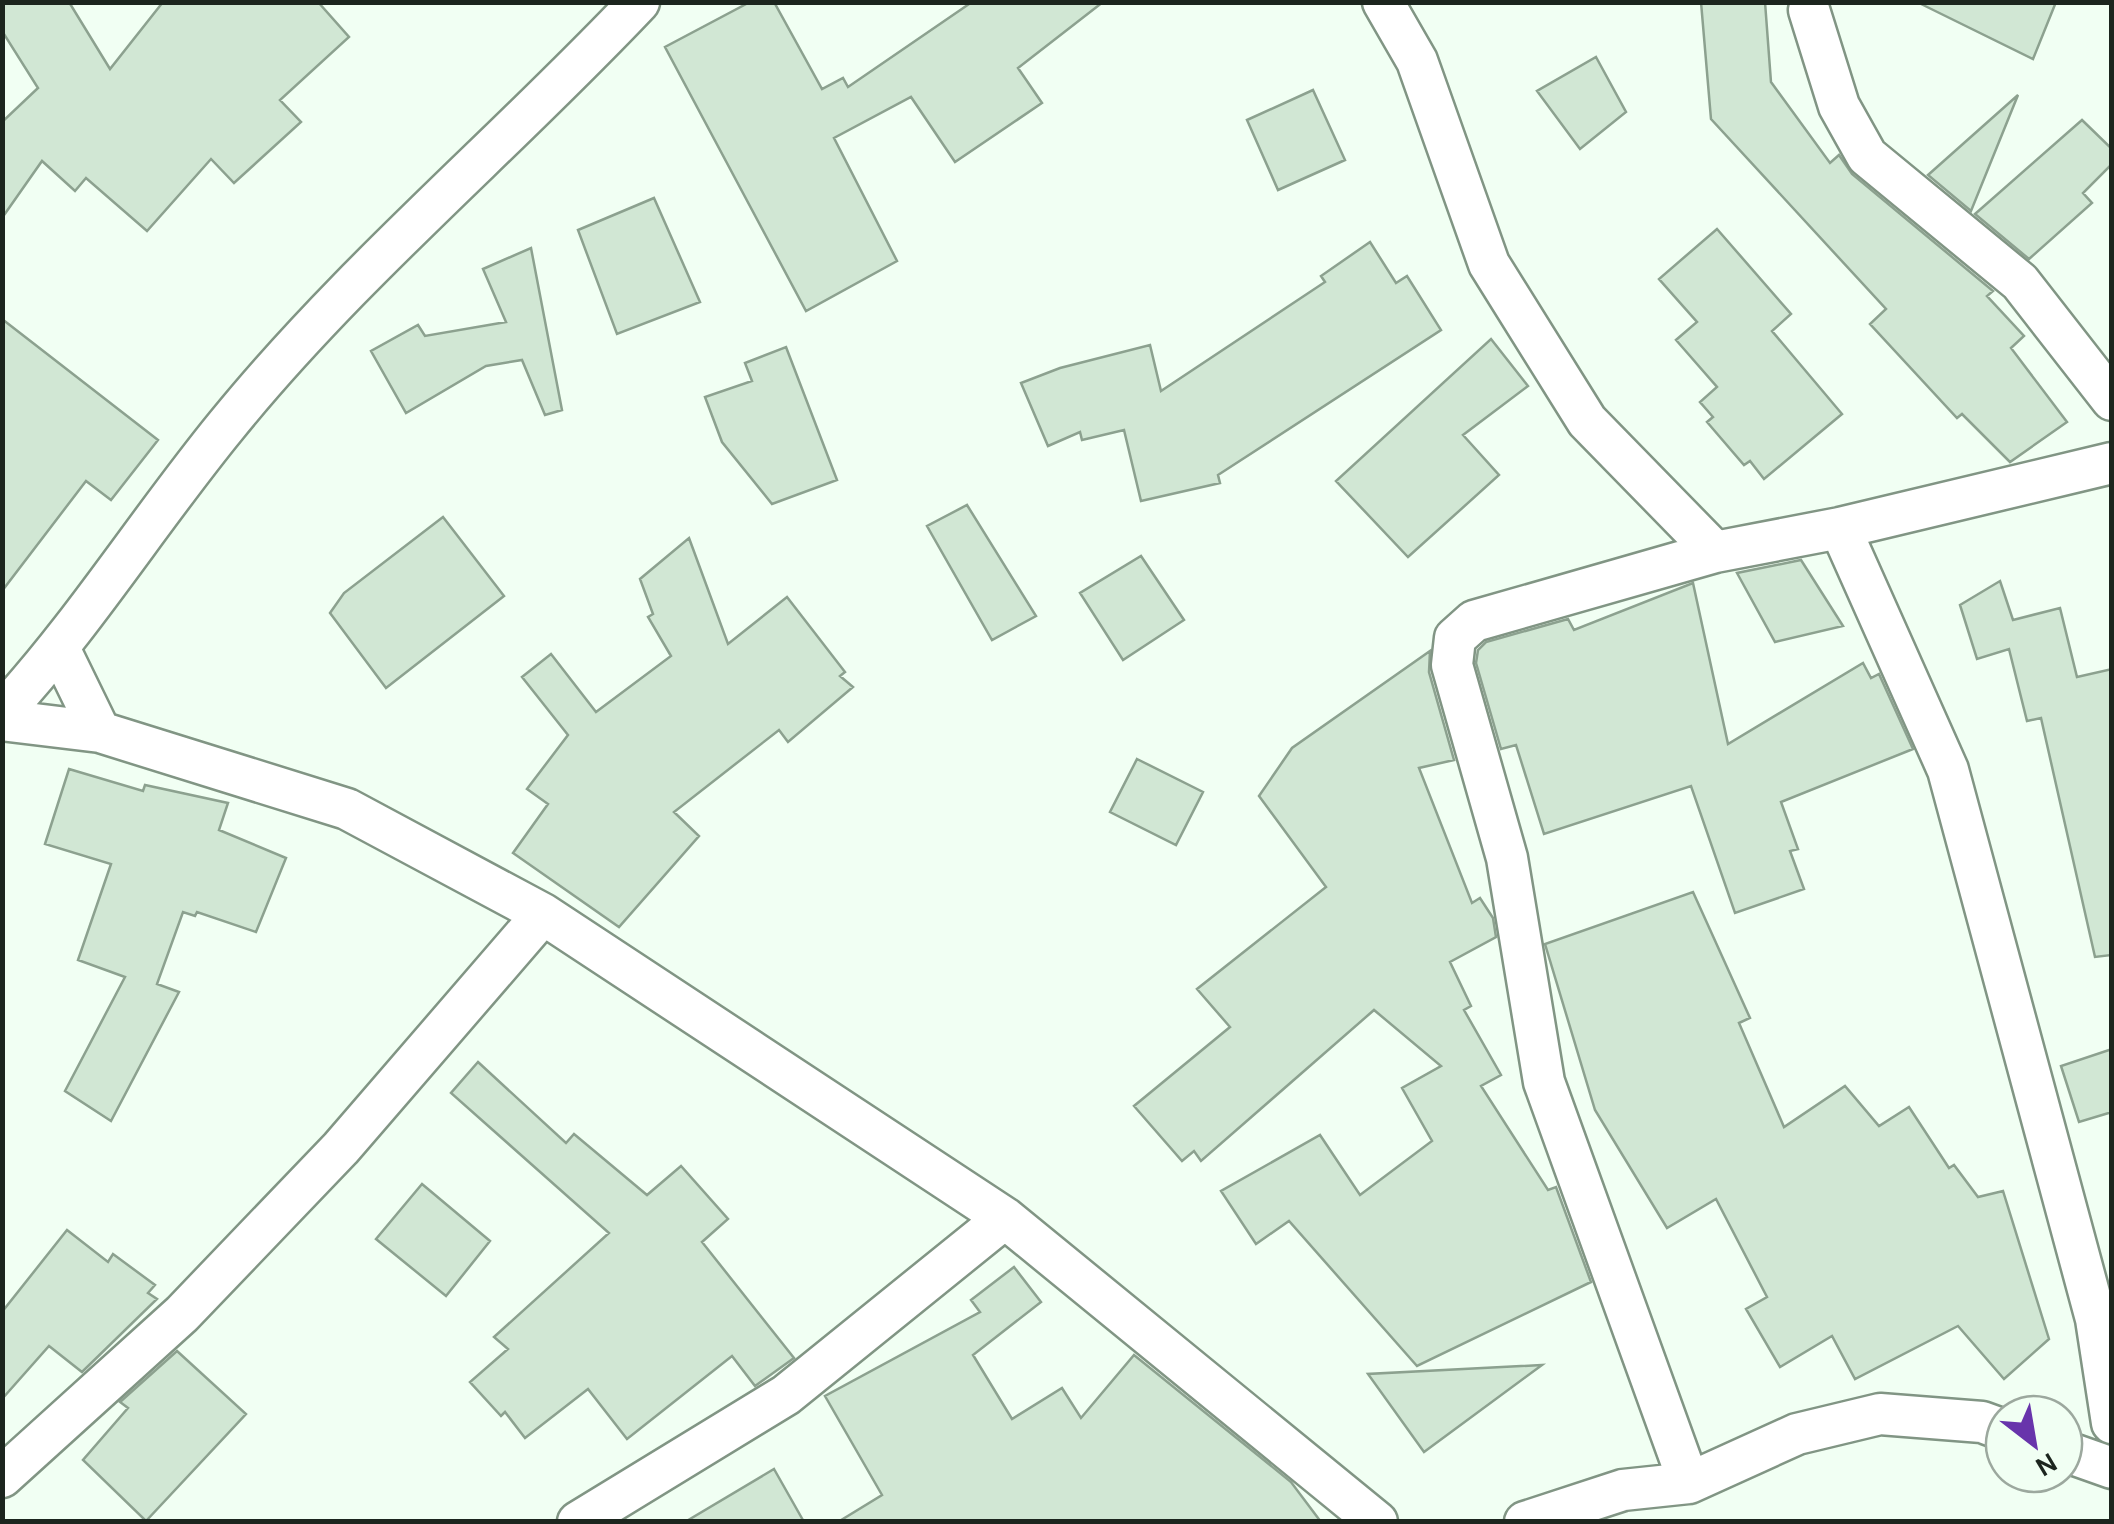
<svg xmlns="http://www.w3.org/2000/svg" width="2114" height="1524" font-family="Karla,sans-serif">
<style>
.building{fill:#d1e7d4;stroke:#8ca18f;stroke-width:2.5}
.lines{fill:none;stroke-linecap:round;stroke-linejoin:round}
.street-casing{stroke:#819584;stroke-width:45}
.street{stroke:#fff;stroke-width:40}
</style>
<rect width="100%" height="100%" fill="#f1fff3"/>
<path class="building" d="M 2,2 L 69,2 L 110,69 L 163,2 L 318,2 L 349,37 L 280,100 L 301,122 L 234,183 L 211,159 L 147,231 L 86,178 L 75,191 L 42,161 L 2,218 L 2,122 L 38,88 L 2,31 Z
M 750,2 L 774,2 L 822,89 L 843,78 L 848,87 L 972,2 L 1103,2 L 1018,68 L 1042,103 L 955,162 L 911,97 L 834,138 L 897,261 L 806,311 L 665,47 Z
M 1701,2 L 1765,2 L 1771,82 L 1830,163 L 1839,155 L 1852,174 L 1993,291 L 1987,296 L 2024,336 L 2011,348 L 2067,422 L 2010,462 L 1962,414 L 1957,418 L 1870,324 L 1886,309 L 1711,119 Z
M 1917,2 L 2056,2 L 2033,59 Z
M 1596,57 L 1626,112 L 1580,149 L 1537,91 Z
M 1313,90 L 1345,160 L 1278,190 L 1247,120 Z
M 2018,95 L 1971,211 L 1928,175 Z
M 2082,120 L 2112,149 L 2112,164 L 2083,193 L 2092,203 L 2029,259 L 1975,214 Z
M 654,198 L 700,302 L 617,334 L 578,230 Z
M 1717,229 L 1791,314 L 1772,331 L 1842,414 L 1764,479 L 1750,461 L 1744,465 L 1707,422 L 1713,417 L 1700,402 L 1717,387 L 1676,340 L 1697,322 L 1659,279 Z
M 1370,242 L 1396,283 L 1407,276 L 1441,330 L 1218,475 L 1220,483 L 1141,501 L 1124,430 L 1082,440 L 1080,432 L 1048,446 L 1021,383 L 1060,368 L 1150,345 L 1161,391 L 1325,282 L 1321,276 Z
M 531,248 L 562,410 L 545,415 L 522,360 L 486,366 L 406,413 L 371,351 L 418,325 L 425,336 L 506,322 L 483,269 Z
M 2,319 L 158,440 L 111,500 L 86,481 L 2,591 Z
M 1491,339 L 1528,386 L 1463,435 L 1499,475 L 1408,557 L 1336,481 Z
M 786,347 L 837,480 L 772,504 L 722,442 L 705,397 L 752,381 L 745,363 Z
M 967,505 L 1036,616 L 992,640 L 927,526 Z
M 443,517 L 504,596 L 386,688 L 330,613 L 344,593 Z
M 689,538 L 728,644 L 787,597 L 845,672 L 840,676 L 853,687 L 788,742 L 779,730 L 674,812 L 699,836 L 619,927 L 513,853 L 548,804 L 527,789 L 568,735 L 522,677 L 551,654 L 596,712 L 671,656 L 648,617 L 653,614 L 640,579 Z
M 1141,556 L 1184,620 L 1123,660 L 1080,593 Z
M 1801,560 L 1843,626 L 1775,642 L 1737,573 Z
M 2000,581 L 2013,620 L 2060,608 L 2077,677 L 2112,669 L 2112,955 L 2095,957 L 2041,718 L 2027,721 L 2009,649 L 1977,659 L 1960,605 Z
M 1693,583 L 1728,744 L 1863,663 L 1871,678 L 1879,674 L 1913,749 L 1781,802 L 1798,849 L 1790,851 L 1804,889 L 1735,913 L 1691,786 L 1544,834 L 1516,745 L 1501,749 L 1476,663 L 1478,650 L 1486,642 L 1568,619 L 1574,630 Z
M 1430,651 L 1429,672 L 1454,760 L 1419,768 L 1472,903 L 1480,898 L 1493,918 L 1496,937 L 1450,962 L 1471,1006 L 1464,1010 L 1501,1075 L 1481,1086 L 1548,1190 L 1556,1187 L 1591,1282 L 1417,1366 L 1289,1221 L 1256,1244 L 1221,1191 L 1320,1135 L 1360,1195 L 1432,1141 L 1402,1088 L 1441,1066 L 1374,1010 L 1201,1161 L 1194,1151 L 1182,1161 L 1134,1106 L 1230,1027 L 1197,989 L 1326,887 L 1259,796 L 1292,748 Z
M 1137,759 L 1203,792 L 1176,845 L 1110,812 Z
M 69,769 L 143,791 L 145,785 L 228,803 L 219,830 L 286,858 L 256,932 L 197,912 L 195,916 L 183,912 L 157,984 L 179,992 L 111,1121 L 65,1091 L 125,977 L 78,960 L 111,864 L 45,844 Z
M 1693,892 L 1750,1018 L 1739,1023 L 1784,1127 L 1845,1086 L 1879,1126 L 1909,1107 L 1949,1168 L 1954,1165 L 1978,1197 L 2003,1191 L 2049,1339 L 2004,1379 L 1958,1326 L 1855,1379 L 1832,1336 L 1780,1367 L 1746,1309 L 1767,1297 L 1716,1199 L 1667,1228 L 1595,1110 L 1545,944 Z
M 2112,1049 L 2112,1112 L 2079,1122 L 2061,1066 Z
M 478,1062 L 566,1143 L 574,1134 L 647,1195 L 681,1166 L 728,1219 L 702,1242 L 794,1358 L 755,1386 L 732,1356 L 627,1439 L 588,1389 L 525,1438 L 505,1412 L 501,1416 L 470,1382 L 508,1349 L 494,1337 L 609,1233 L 451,1093 Z
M 422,1184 L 490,1241 L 446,1296 L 376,1239 Z
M 67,1230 L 108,1262 L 113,1254 L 155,1285 L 148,1293 L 157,1299 L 82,1372 L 49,1346 L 2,1399 L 2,1312 Z
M 1014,1267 L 1041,1302 L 973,1355 L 1012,1419 L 1062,1388 L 1081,1418 L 1134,1355 L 1291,1482 L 1321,1522 L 838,1522 L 882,1495 L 825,1396 L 980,1312 L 971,1300 Z
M 177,1351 L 246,1414 L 146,1521 L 83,1460 L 128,1408 L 120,1402 Z
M 1542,1365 L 1424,1452 L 1368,1374 Z
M 774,1469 L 804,1522 L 685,1522 Z"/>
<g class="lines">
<defs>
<path id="street" d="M 1383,2 L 1417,61 L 1489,264 L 1587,421 L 1715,552
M 1809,10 L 1839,106 L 1867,156 L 2020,282 L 2112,400
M 1840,528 L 1948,770 L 2096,1319 L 2112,1423
M 60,650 L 100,732
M 2,713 C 85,623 149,520 226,426 C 350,273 504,145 639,2
M 2,720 L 100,732 L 347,809 L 543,914 L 1005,1218 L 1377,1522
M 2064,1451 L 2112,1468
M 2,1477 L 182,1314 L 341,1148 L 543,914
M 1689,1483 L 1544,1082 L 1507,858 L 1452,665 L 1455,638 L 1474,621 L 1715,552 L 1840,528 L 2112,463
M 578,1522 L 786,1395 L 1005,1218
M 1525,1522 L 1623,1490 L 1689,1483 L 1797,1434 L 1880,1414 L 1982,1422 L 2004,1430"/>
</defs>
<use href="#street" class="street-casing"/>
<use href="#street" class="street"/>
</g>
<rect width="2114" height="1524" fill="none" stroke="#1c251e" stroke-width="10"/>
<g transform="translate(2034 1444) rotate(149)"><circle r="48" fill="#f1fff3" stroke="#9ca89e" stroke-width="2.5"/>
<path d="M0-8L18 38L0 25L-18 38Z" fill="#6834ab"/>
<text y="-15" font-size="28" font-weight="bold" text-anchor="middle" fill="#1c251e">N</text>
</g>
</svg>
